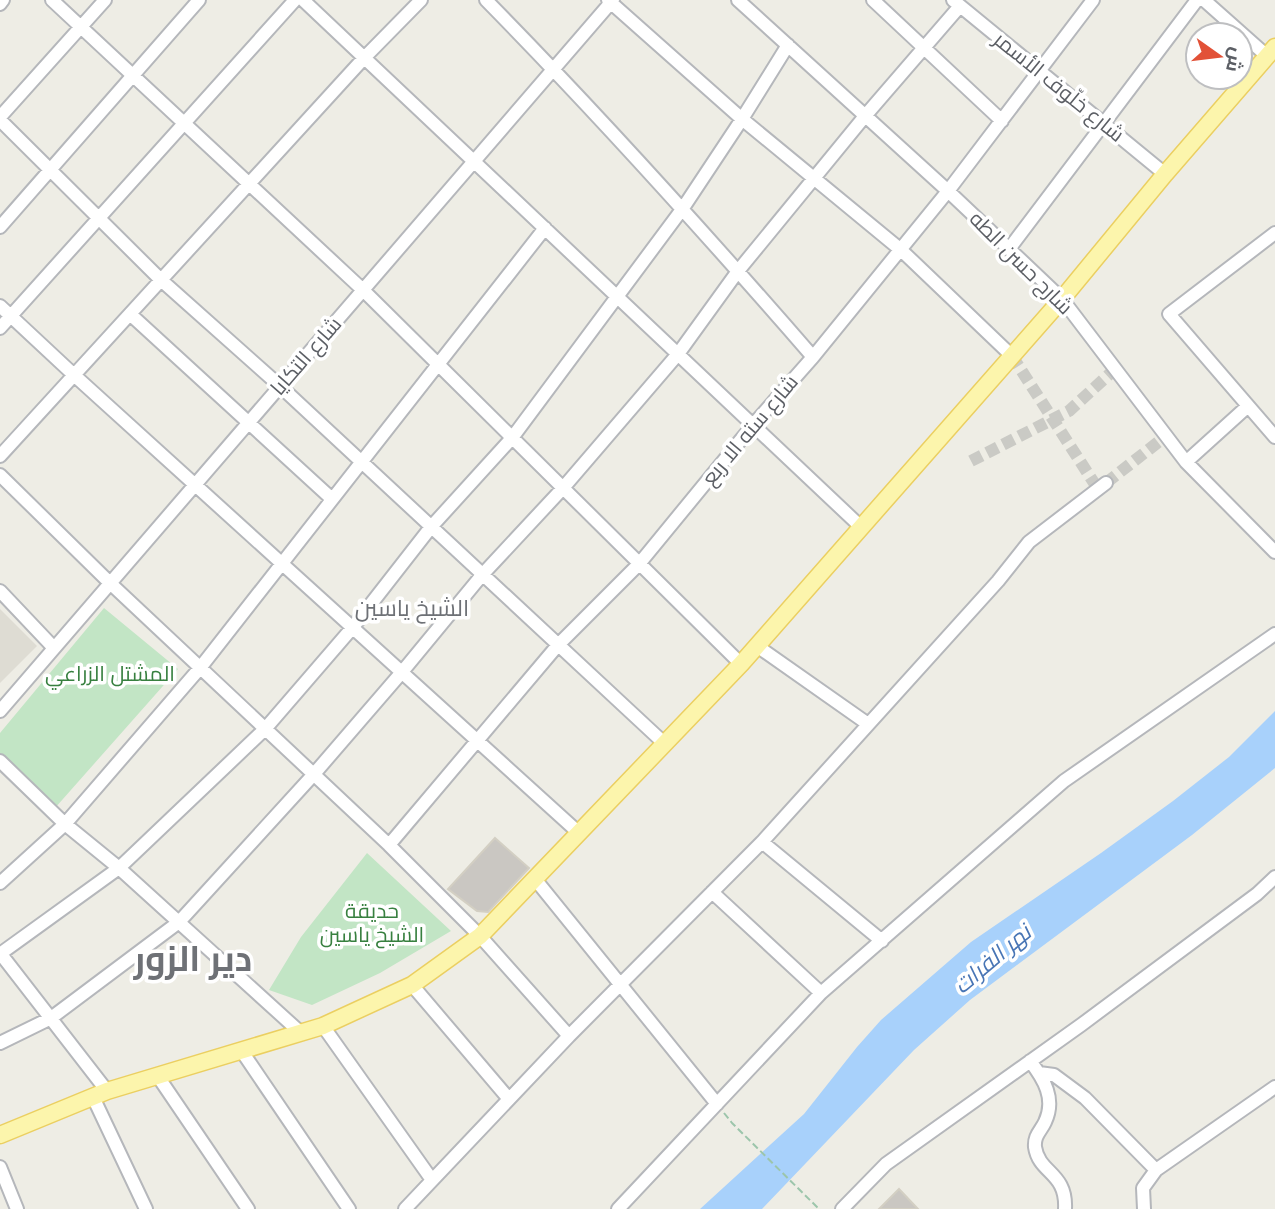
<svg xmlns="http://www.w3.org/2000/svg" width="1275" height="1209" font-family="'Open Sans',Cairo,sans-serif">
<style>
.education{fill:#dedcd3}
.green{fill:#c2e5c5}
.water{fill:#a8d1fb}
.building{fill:#cac7c2;stroke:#d3cfc3;stroke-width:2}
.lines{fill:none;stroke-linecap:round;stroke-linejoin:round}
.minor-tunnel{stroke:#cacac5;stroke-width:12;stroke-dasharray:12 6;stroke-linecap:butt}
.minor-casing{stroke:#b5b7bb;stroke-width:16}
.major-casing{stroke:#ebcf61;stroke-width:19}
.path{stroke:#9cc5ab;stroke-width:2;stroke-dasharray:7 3.5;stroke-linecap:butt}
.minor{stroke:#fff;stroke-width:12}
.major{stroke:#fcf5ac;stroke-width:16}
.labels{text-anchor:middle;stroke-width:7;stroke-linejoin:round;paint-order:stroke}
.street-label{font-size:21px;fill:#5c5f65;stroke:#fff}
.park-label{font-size:21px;fill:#388040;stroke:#fff}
.neighbourhood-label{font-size:23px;fill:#6e7176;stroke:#fff}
.water-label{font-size:23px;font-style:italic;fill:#4875b5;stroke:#fff}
.town-label{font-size:35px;font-weight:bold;fill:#6e7176;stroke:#fff}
</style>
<rect width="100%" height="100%" fill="#eeede5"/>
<path class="education" d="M 0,609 L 37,646 L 0,683 Z"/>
<path class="green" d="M 104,608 L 178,669 L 55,808 L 0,754 L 0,733 Z
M 367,853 L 451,931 L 380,973 L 312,1005 L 269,990 L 301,937 Z"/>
<path class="water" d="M 1275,711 L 1275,768 L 1192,835 L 970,1000 L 914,1050 L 762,1209 L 700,1209 L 804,1114 L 857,1047 L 881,1020 L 971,942 L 1101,853 L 1173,801 L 1229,757 Z"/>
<path class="building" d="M 495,838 L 529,868 L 488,912 L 477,911 L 448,889 Z
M 899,1189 L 918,1209 L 879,1209 Z"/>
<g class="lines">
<path class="minor-tunnel" d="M 1012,356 L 1098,489
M 971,461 L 1069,411 L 1115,369
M 1106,483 L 1166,436"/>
<defs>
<path id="minor" d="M 52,0 L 363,290 L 741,664
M 303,0 L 861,527
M 486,0 C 599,115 707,235 813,357
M 608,0 L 742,119 L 901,250 L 1012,356
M 738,0 L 948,191 L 1062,299 L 1186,462 L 1275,552
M 873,0 L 1002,121
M 953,0 L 1165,174
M 1204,0 L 1267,56
M 0,4 L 3,0
M 0,117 L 105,0
M 0,120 L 161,280 L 280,386 L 665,744
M 0,227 L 199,0
M 1275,233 L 1169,314 L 1275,437
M 1009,249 L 1197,0
M 0,306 L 74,375 L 579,833
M 130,314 L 332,499
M 0,328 L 295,0
M 0,456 L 364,58 L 421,0
M 1186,462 L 1248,406
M 0,475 L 110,583 L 389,845 L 480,936 L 569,1036
M 0,591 L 54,648
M 757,646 L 868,724
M 0,711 L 613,0
M 0,761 L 65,824 L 119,868 L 301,1033
M 762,842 L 882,941
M 389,845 L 558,645 L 639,564 L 753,425 L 813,357 L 948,191 L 1093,0
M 535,879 L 717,1104
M 0,883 L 65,824 L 200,668 L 545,228
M 712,892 L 821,993
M 0,953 L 107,1091
M 0,954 L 119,868 L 265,729 L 353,627 L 431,527 L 512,438 L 683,208 L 742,119 L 788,45
M 412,985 L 509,1099
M 323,1026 L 432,1180
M 0,1043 L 51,1018 L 179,922 L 314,774 L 402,672 L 482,575 L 563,488 L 678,354 L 738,271 L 865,116 L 960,6
M 241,1050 L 349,1209
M 1030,1061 C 1044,1079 1056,1099 1045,1122 C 1041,1131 1034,1135 1035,1147 C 1039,1174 1067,1172 1065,1209
M 1039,1073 L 1054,1075 L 1085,1098 L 1156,1170
M 157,1075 L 248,1209
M 93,1097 L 146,1209
M 0,1167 L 17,1209
M 405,1209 L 569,1036 L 762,842 L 998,581 L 1029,542 L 1106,483
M 618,1209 L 821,993 L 1064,781 L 1275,634
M 842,1209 L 886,1164 L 1081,1025 L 1257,894 L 1275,877
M 1144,1209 L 1143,1188 L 1156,1170 L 1275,1087"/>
<path id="major" d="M 0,1135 L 107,1091 L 323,1026 L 412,985 L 480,936 L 741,664 L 1062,299 L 1165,174 L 1275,47"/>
</defs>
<use href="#minor" class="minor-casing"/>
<use href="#major" class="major-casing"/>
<path class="path" d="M 724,1113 L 732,1123 L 819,1209"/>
<use href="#minor" class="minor"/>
<use href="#major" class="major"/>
</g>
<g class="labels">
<g class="street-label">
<text transform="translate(1059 87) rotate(39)" y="7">شارع خلّوف الأسمر</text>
<text transform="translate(1021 263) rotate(45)" y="7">شارح حسن الطه</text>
<text transform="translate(306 356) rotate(-49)" y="7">شارع التكايا</text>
<text transform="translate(750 430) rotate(-50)" y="7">شارع سته الا ربع</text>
</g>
<g class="park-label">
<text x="110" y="681">المشتل الزراعي</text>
<text x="372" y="918">حديقة<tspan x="372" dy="24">الشيخ ياسين</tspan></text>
</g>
<g class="neighbourhood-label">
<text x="412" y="616">الشيخ ياسين</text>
</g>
<g class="water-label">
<text transform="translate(992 959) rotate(-40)" y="8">نهر الفرات</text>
</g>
<g class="town-label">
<text x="193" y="971">دير الزور</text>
</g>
</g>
<g transform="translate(1219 56) rotate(104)"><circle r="33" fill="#ffffff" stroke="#bebfc1" stroke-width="2"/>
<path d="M0-5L12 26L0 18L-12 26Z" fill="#e25137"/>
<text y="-10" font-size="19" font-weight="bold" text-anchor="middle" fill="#5c5f65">ش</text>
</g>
</svg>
